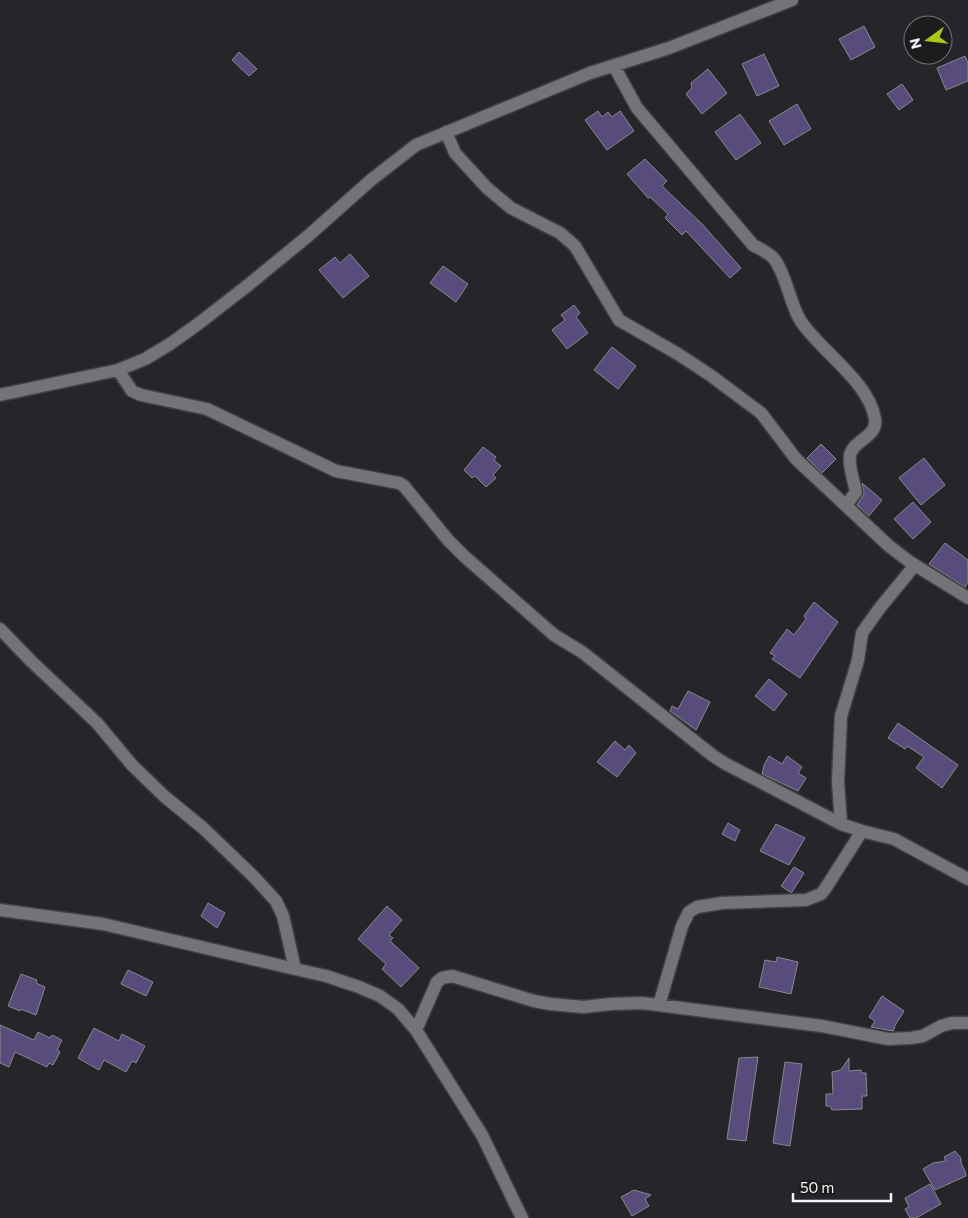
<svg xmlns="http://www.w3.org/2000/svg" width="968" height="1218" font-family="Commissioner,sans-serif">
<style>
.building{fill:#574c7c;stroke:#89888d}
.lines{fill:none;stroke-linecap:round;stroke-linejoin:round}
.street-casing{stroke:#414043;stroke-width:15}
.street{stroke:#747377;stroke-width:12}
</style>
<rect width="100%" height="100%" fill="#262529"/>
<path class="building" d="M 864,26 L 875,47 L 851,60 L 839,39 Z
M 239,52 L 257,69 L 249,76 L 232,60 Z
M 764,54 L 779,86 L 757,96 L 742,64 Z
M 965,56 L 968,63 L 968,81 L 946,90 L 937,68 Z
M 708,69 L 727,93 L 702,114 L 686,94 L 692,88 L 691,83 Z
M 902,84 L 913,100 L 899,110 L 887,94 Z
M 797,104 L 811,129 L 784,145 L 769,121 Z
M 598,111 L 602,117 L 608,112 L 612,117 L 620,111 L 634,131 L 607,150 L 585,120 Z
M 740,114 L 761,143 L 736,160 L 715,132 Z
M 645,159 L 667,181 L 662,186 L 703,225 L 741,268 L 730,278 L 686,231 L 682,235 L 665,218 L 668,214 L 650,197 L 648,198 L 627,174 Z
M 350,254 L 369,276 L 343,298 L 319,270 L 335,257 L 340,263 Z
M 443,266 L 468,284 L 456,302 L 430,283 Z
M 574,305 L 580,313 L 576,317 L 588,333 L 567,349 L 552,330 L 565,320 L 561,315 Z
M 612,347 L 636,366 L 618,389 L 594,370 Z
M 821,444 L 836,459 L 822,473 L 807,458 Z
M 483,447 L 496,457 L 494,460 L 501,466 L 493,475 L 496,478 L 486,487 L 475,476 L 472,478 L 464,470 Z
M 924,458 L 945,485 L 921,505 L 899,478 Z
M 862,483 L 882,500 L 869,516 L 857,505 L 864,494 Z
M 913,502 L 931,522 L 913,539 L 894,519 Z
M 945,543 L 968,560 L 968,583 L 965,587 L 929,564 Z
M 814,602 L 838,622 L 800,678 L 772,659 L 775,656 L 770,653 L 787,629 L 794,635 L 806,619 L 804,616 Z
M 769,679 L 787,694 L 774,711 L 755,696 Z
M 688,691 L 710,702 L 696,730 L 670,711 L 672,706 L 678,709 Z
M 898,723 L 958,765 L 942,788 L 916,768 L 924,757 L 907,746 L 905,749 L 888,738 Z
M 615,741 L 625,750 L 629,745 L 636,753 L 617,777 L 597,762 Z
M 769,756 L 782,764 L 787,756 L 802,767 L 798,773 L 806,778 L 798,791 L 762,774 L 764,765 Z
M 728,823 L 740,830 L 735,841 L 722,834 Z
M 776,824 L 805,838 L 789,865 L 760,851 Z
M 794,867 L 804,873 L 792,892 L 790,892 L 781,886 Z
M 208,903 L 225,913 L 217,928 L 201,916 Z
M 387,906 L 402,920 L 389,935 L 393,938 L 390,941 L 419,968 L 401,987 L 382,969 L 386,964 L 358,939 Z
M 777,957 L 798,962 L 791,994 L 759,987 L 765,960 L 776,962 Z
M 128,970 L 153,982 L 146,996 L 121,984 Z
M 21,974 L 37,980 L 36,983 L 45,987 L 36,1015 L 21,1009 L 20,1011 L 8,1006 Z
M 882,996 L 904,1011 L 894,1027 L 895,1027 L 893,1031 L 871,1027 L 875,1021 L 869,1017 Z
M 0,1025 L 34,1040 L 38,1032 L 50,1038 L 52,1035 L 62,1040 L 57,1050 L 60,1052 L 53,1065 L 49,1063 L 47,1067 L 15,1052 L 9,1067 L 0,1063 Z
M 94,1028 L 119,1041 L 122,1034 L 145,1046 L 136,1063 L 132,1061 L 126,1072 L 104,1060 L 99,1070 L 78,1058 Z
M 758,1057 L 746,1141 L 727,1139 L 739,1058 Z
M 849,1058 L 849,1071 L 861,1070 L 861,1073 L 866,1073 L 867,1096 L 862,1096 L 862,1109 L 832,1110 L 830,1106 L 826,1106 L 826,1094 L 833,1094 L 832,1072 L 841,1070 Z
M 785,1062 L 802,1064 L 790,1146 L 773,1143 Z
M 955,1151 L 961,1158 L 961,1163 L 965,1171 L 966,1176 L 935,1190 L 923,1169 L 933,1163 L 946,1161 L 944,1157 Z
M 930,1184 L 941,1204 L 916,1218 L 910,1218 L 905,1209 L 909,1207 L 905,1198 Z
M 634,1190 L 651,1195 L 645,1199 L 649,1206 L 632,1216 L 621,1197 Z"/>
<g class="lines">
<defs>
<path id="street" d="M 614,66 L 637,108 L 753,245 C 760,249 770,253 775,260 C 787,277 789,301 800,320 C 820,351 869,381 875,419 C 878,437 853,440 850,455 C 848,466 854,481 856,492 L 846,505
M 446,132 L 455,153 L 487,188 L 511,208 L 560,233 L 575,246 L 619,320 L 678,354 L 710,375 L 761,413 L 796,459 L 889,546 L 910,562 L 968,598
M 118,370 L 132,391 L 141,395 L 207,409 L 336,471 L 399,483 L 404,486 L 448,540 L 464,556 L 554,635 L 582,652 L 712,755 L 724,763 L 841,824 L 862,831 L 825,889 L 821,894 L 806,900 L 722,903 L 697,907 L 689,912 L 682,926 L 659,1005
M 0,395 L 118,370 L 145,359 L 170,344 L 198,324 L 247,286 L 308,236 L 371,180 L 416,145 L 590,73 L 669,48 L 792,0
M 0,629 L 31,661 L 97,723 L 132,765 L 164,796 L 203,828 L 254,877 L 276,901 L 283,916 L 295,969 L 326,976 L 359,987 L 380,996 L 398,1009 L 416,1030 L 482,1135 L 522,1218
M 841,824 L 838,781 L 841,716 L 858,660 L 862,633 L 879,609 L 915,565
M 862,831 L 894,839 L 968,879
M 0,910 L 103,924 L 295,969
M 416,1030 L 437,982 L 442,978 L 452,976 L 534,1001 L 550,1004 L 583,1007 L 611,1004 L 642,1003 L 822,1026 L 888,1039 L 911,1038 L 923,1036 L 941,1026 L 952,1023 L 968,1023"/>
</defs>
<use href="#street" class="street-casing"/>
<use href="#street" class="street"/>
</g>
<g transform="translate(928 40) rotate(255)"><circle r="24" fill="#1c1c1f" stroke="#727275"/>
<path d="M0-4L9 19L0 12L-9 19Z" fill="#aac717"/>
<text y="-8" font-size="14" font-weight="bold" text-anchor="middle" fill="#f3f2f5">N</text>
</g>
<path d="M793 1193v8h98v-8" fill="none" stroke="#f3f2f5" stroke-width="2.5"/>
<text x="800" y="1193" font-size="15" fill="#f3f2f5" stroke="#1c1c1f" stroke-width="4" paint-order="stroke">50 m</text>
</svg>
